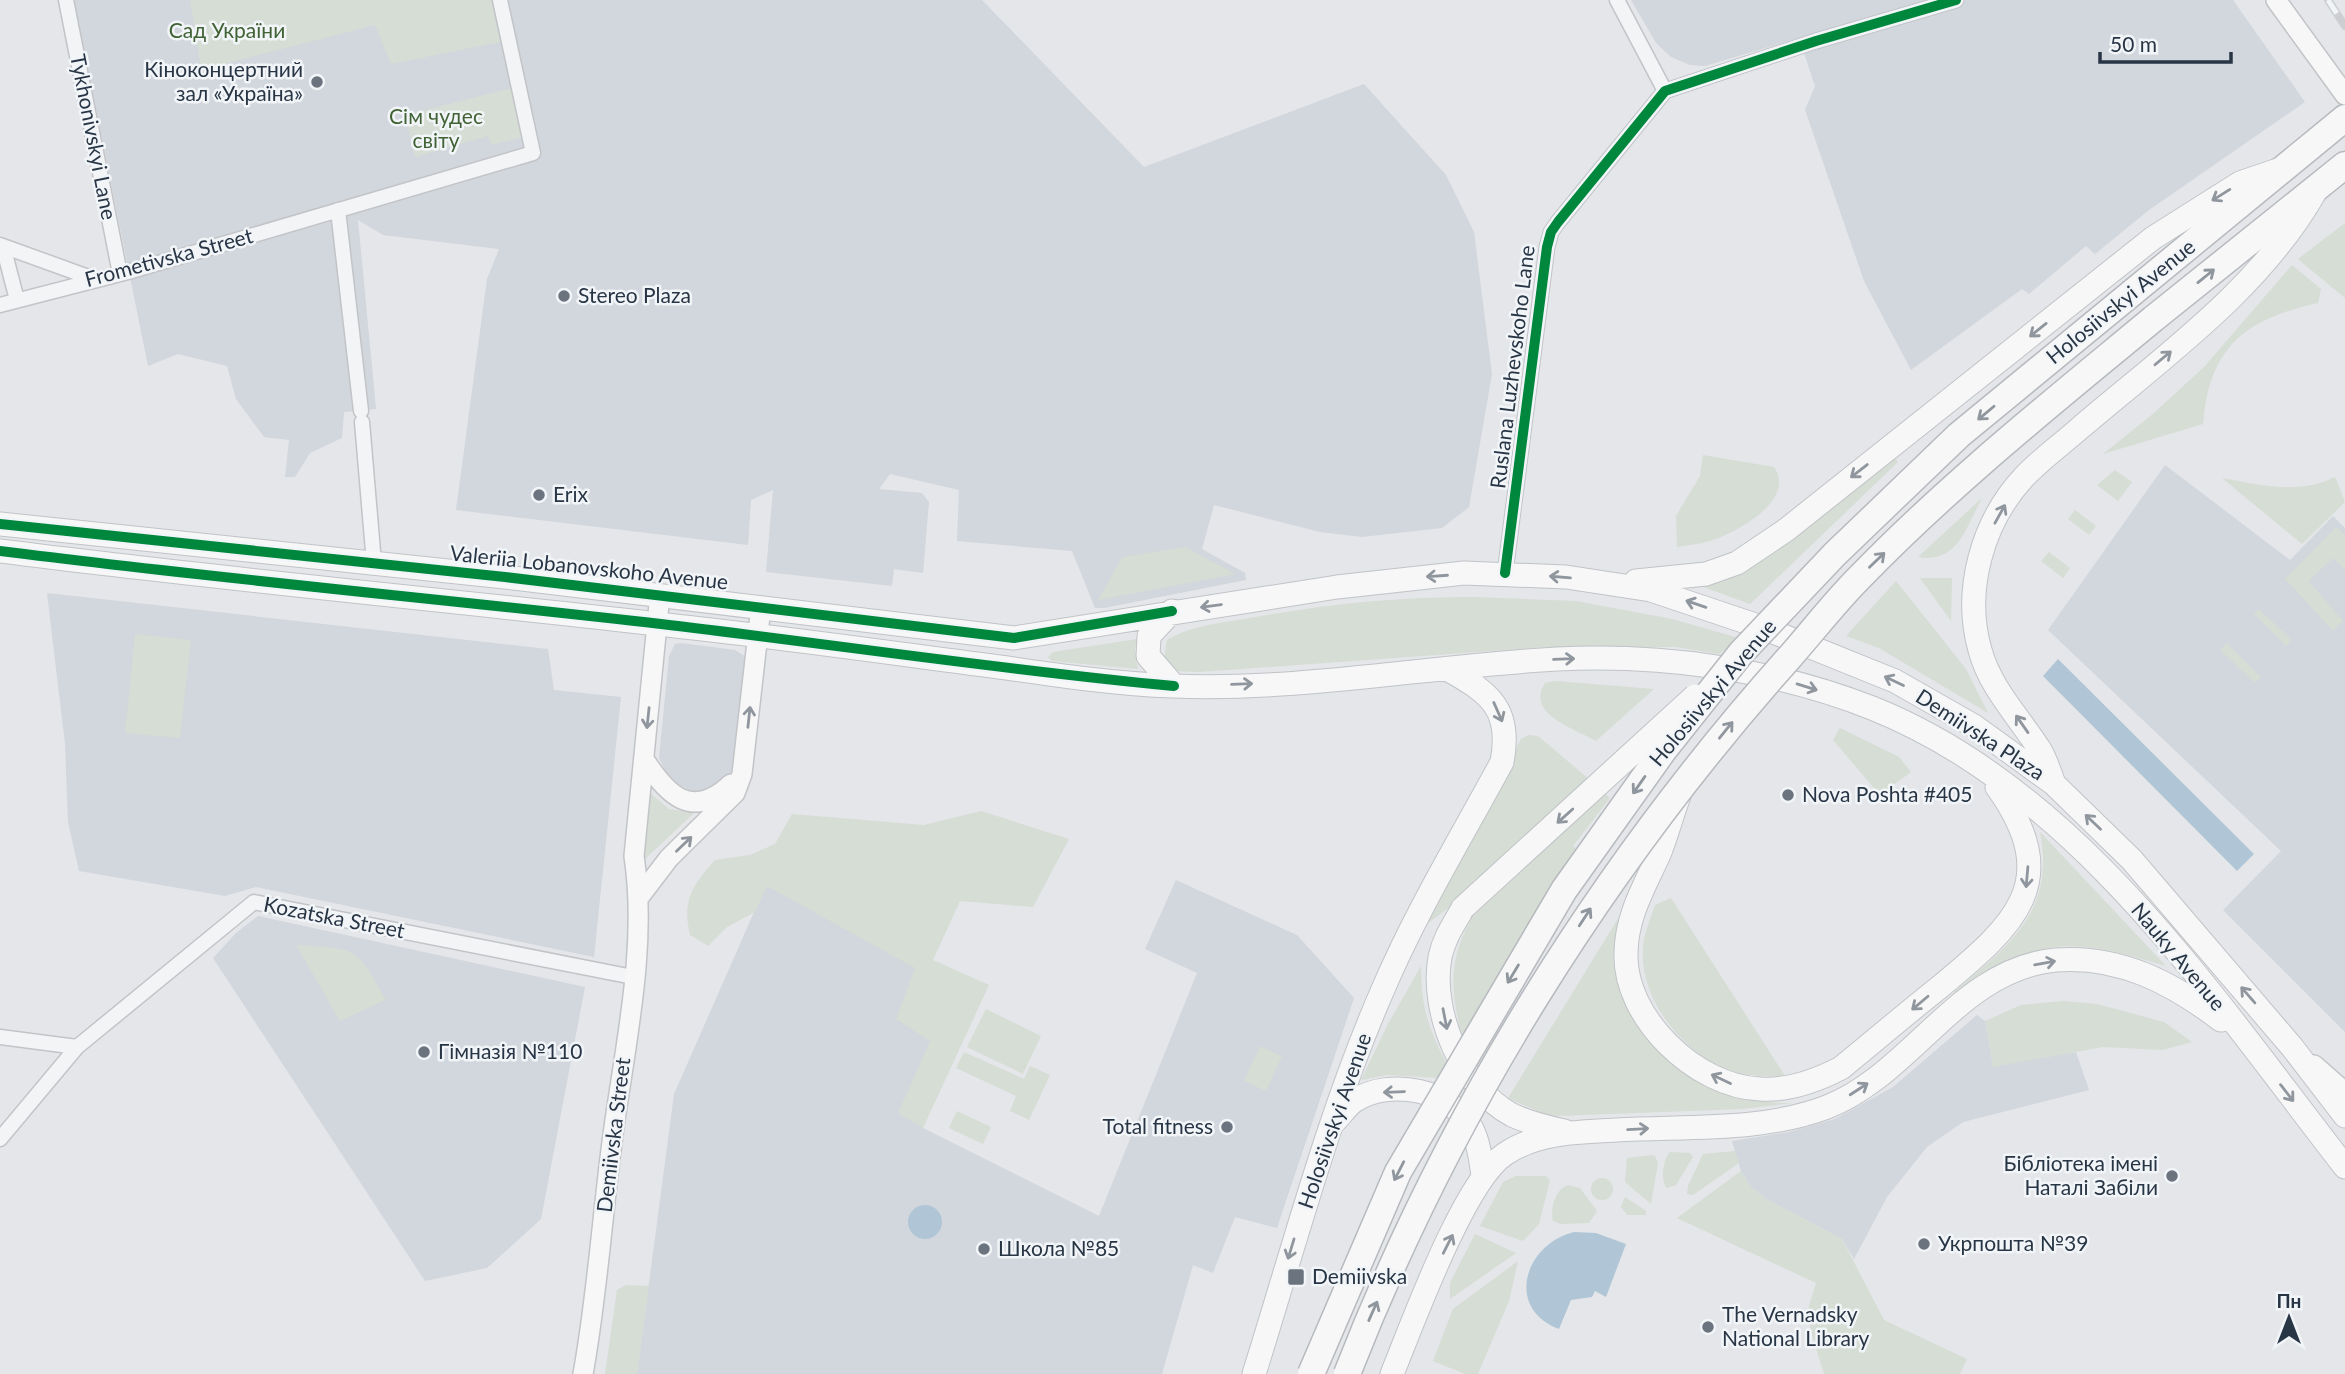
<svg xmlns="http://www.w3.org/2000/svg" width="2345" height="1374" font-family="Lato,sans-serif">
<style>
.built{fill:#d2d6dd}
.green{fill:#d5ddd4}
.water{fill:#b0c6d6}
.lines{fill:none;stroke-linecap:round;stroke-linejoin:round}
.street-casing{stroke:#c2c4c7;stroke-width:17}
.secondary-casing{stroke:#c2c4c7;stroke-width:22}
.primary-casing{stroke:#c0c3c7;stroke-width:25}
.highway-casing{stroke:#b6b9be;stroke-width:29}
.street{stroke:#f3f4f6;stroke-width:14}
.secondary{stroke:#f7f7f7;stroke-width:19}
.primary{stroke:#f7f7f7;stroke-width:23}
.highway{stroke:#f7f7f7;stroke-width:26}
.rail-casing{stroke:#ccced1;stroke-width:8}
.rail{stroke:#f2f5f8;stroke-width:5;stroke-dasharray:16;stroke-linecap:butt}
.primary-bridge-casing{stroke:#c0c3c7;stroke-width:25;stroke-linecap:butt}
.highway-bridge-casing{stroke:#b6b9be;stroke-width:29;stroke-linecap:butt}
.primary-bridge{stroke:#f7f7f7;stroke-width:23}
.highway-bridge{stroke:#f7f7f7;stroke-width:26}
.cycleway-casing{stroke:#f2f5f8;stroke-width:15}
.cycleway{stroke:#00873e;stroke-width:10}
.oneway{stroke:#90969e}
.poi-dot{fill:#6a737e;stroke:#f2f5f8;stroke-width:2.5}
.labels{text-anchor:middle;stroke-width:5;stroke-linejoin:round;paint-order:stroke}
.park-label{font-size:21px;fill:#416234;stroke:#f2f5f8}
.poi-label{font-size:21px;fill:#283545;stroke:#f2f5f8;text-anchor:start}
.street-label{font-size:21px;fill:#283545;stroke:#f2f5f8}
</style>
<rect width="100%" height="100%" fill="#e4e6e9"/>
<path class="built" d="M 74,0 L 982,0 L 1144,167 L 1364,84 L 1446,175 L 1474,232 L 1492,374 L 1469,507 L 1442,528 L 1362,537 L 1320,532 L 1214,505 L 1202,549 L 1245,573 L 1246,580 L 1104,608 L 1095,608 L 1072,551 L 957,541 L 959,490 L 890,474 L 879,489 L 922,493 L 929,502 L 923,573 L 894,569 L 892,586 L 766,572 L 773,490 L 751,500 L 748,545 L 456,510 L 487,279 L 499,249 L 383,235 L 358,220 L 376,409 L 344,412 L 342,438 L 310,453 L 295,477 L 285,477 L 289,440 L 264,437 L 236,399 L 227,366 L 178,354 L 148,366 Z
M 1631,0 L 2233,0 L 2305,102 L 2149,210 L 2095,254 L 2086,246 L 2029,294 L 2022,289 L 1911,370 L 1864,281 L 1805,110 L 1815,86 L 1799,38 L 1705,66 L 1690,65 L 1671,57 L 1656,43 Z
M 2165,465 L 2290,560 L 2333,516 L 2345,528 L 2345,1032 L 2223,910 L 2281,851 L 2048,630 Z
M 47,593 L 548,649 L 554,690 L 621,697 L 594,957 L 256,887 L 225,896 L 79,871 L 68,822 L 65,744 Z
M 681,643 L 735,650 L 746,657 L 748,664 L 733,769 L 727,780 L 706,791 L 694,792 L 670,781 L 659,758 L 669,656 L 675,644 Z
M 1176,880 L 1297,935 L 1354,998 L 1277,1228 L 1235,1217 L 1213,1273 L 1193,1265 L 1162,1374 L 637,1374 L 674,1094 L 766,885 L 978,989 L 923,1128 L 1099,1216 L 1197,973 L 1145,949 Z
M 258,916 L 585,987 L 541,1219 L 487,1268 L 425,1281 L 213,958 L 236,933 Z
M 1977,1015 L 1985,1021 L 1993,1066 L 2076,1052 L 2089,1090 L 1963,1122 L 1927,1147 L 1887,1197 L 1854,1259 L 1842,1239 L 1766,1199 L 1751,1187 L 1741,1171 L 1732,1141 L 1789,1132 L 1835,1119 L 1893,1087 Z"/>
<path class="green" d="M 190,0 L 491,0 L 500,42 L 391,64 L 375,25 L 201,70 Z
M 512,88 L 524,137 L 491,145 L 488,136 L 415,157 L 405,115 Z
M 2345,223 L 2345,298 L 2298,259 Z
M 2292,265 L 2321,289 L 2318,303 C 2245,319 2209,347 2203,424 L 2103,454 L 2154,413 L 2204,367 Z
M 1891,453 L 1898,462 L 1750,604 L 1698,585 Z
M 1703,455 L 1774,467 C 1797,501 1735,533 1710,541 C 1699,544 1688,545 1677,547 L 1676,516 L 1700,476 Z
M 2115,470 L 2132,482 L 2118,501 L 2097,485 Z
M 2335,477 L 2345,502 L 2302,544 L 2222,478 C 2259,485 2300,495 2335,477 Z
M 1982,498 C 1966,527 1958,564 1918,557 Z
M 2075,510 L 2096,526 L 2089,535 L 2068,519 Z
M 2336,527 L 2345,535 L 2345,570 L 2333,558 L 2309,581 L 2343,621 L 2333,631 L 2285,579 Z
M 1185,547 L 1236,574 L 1098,600 L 1122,557 Z
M 2049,552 L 2070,568 L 2063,578 L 2041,561 Z
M 1920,578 L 1952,578 L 1951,621 Z
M 1896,581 L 1966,669 L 1988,713 L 1879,648 L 1846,636 Z
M 1476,597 L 1576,601 L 1672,619 L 1739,638 L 1719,654 L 1676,647 L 1546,647 L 1199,672 L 1175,671 L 1164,658 L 1167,640 C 1192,625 1222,623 1250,618 C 1327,604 1397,597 1476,597 Z
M 2259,609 L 2292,640 L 2286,646 L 2254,614 Z
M 135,634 L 191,640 L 180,738 L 125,733 Z
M 1137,639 L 1135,650 L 1138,669 L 1052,661 L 1048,657 L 1053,652 Z
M 2227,643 L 2261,677 L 2255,683 L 2220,650 Z
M 1555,681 L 1654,689 L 1596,741 C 1574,728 1525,714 1545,683 Z
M 1840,728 L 1899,757 L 1911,772 L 1880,795 L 1833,740 Z
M 1529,735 L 1538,736 L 1590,780 L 1458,901 L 1420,929 L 1521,739 Z
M 649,792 L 669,809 L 694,813 L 642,862 Z
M 1605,794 L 1610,798 L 1573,846 L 1583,853 L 1462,1041 C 1452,989 1446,966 1472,917 Z
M 981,811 L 1069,839 L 1033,907 L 960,901 L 933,960 L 989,985 L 923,1128 L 898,1113 L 930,1041 L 896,1019 L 915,968 L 767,886 L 755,912 L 727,927 L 708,946 L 690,935 C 682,900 692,886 715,860 L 750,855 L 775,844 L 792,814 L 924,825 Z
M 2040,832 L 2166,966 C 2122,953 2068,935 2023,956 C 2001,967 1980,984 1959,997 L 1954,992 C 2008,946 2056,912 2040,832 Z
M 1671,898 L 1785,1076 C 1768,1076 1749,1077 1732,1071 C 1684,1055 1639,1000 1643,947 C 1644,933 1651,918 1655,905 Z
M 1619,917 C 1619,935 1617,955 1621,971 C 1639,1058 1705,1104 1791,1103 L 1743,1109 L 1556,1116 L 1542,1113 L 1508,1098 Z
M 296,945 C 358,949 355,945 386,1000 L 340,1021 Z
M 1421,966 C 1421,1007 1428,1028 1447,1064 L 1439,1078 L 1388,1075 L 1361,1080 L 1388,1024 Z
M 2063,1001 L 2097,1004 L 2164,1022 L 2192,1042 L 2162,1050 L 2103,1047 L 1993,1067 L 1985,1021 L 2021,1005 Z
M 986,1009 L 1041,1036 L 1023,1074 L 967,1047 Z
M 1260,1046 L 1282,1056 L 1266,1091 L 1244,1081 Z
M 964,1052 L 1024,1079 L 1030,1066 L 1050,1075 L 1029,1120 L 1010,1111 L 1016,1096 L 956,1068 Z
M 957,1111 L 991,1127 L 983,1144 L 949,1128 Z
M 1735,1151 L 1739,1163 L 1693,1195 L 1687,1194 L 1688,1186 L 1703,1154 Z
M 1670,1152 L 1690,1153 L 1693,1157 L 1676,1185 L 1667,1188 C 1660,1181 1663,1159 1670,1152 Z
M 1651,1155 L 1655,1156 L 1658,1163 L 1651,1204 L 1625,1182 L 1627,1158 Z
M 1741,1171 L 1751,1187 L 1766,1199 L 1842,1239 L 1884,1320 L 1967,1359 L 1960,1374 L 1824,1374 L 1811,1332 L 1808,1309 L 1816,1283 L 1677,1218 Z
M 1516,1176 L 1546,1176 L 1550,1180 L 1539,1224 L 1523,1241 L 1480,1226 L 1503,1182 Z
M1591 1189a11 11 0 1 1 22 0a11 11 0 1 1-22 0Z
M 1568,1185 L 1580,1188 L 1597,1211 L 1589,1223 L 1561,1224 L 1553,1221 C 1550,1209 1555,1189 1568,1185 Z
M 1625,1197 L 1646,1211 L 1646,1215 L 1627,1215 L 1621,1207 Z
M 1475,1234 L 1516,1253 L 1450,1299 L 1450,1283 Z
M 1518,1261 L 1509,1301 L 1478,1374 L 1465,1374 L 1433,1361 L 1453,1309 Z
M 626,1285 L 649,1286 L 637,1374 L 605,1374 L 617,1290 Z"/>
<path class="water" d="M 2058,659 L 2254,854 L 2237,871 L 2043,676 Z
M908 1222a17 17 0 1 1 34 0a17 17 0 1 1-34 0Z
M 1574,1232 L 1596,1233 L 1626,1244 L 1606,1297 L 1595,1291 L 1592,1297 L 1571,1300 L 1559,1329 C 1504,1308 1525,1244 1574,1232 Z"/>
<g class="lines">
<defs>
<path id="street" d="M 66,0 L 120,274
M 1617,0 L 1665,91
M 338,210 L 361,411
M 0,245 L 94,279
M 3,246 L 17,300
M 0,305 L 128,272 L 533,153 L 500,0
M 362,422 L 374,563
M 1505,573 L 1547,247 L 1551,232 L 1558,222 L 1665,91 L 1816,41 L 1956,0
M 0,1037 L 77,1047
M 0,1139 L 77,1047 L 254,902 L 633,977"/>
<path id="secondary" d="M 2276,0 L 2345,95
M 644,759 C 667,795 692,821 731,784
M 640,896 L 669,858 L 735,793 L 742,774 L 761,607
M 2314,1065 L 2345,1092
M 583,1374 C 597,1297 602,1219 612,1142 C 624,1049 648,949 634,856 L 660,594"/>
<path id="primary" d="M 0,524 L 505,577 L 1014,638 L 1337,587 L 1464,573 L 1566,577 L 1651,590 L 1761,627 L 1895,681 L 1974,726 L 2054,784 L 2132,860 L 2292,1047 L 2345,1116
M 0,551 C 251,583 502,605 753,635 C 837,645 922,657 1007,668 C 1062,676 1118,684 1173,686 C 1301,691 1429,666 1557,659 C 1663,654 1773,669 1872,708 C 2078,790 2214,999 2345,1167
M 1636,581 L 1706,574 L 1737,563 L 1786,530 L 2153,238 L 2240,183 L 2278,170
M 1172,611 L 1149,636 L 1148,656 L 1174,686
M 2054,784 C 2050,773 2046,760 2040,750 C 2019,717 1990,688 1980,650 C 1963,591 1982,522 2024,477 C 2041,459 2062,444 2080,428 C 2163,357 2260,289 2315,192
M 1679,796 C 1672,815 1667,834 1660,852 C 1645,886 1627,914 1626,952 C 1623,1017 1696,1087 1760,1089 C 1789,1091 1816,1081 1841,1068 C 1874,1041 1907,1013 1941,986 C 2014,925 2065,882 1997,787
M 1463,908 C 1454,924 1444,938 1440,957 C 1430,1012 1462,1088 1512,1115 C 1529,1123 1546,1127 1564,1131
M 1335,1121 C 1341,1115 1347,1106 1354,1101 C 1390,1077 1453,1090 1472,1129 C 1479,1143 1481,1161 1483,1176
M 1254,1374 C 1295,1244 1329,1112 1384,987 C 1417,910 1462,836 1502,762 C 1512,709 1490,693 1447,669
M 1392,1374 C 1412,1325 1464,1181 1505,1154 C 1537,1132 1579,1132 1617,1130 C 1685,1126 1762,1132 1827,1107 C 1911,1075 1960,968 2056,960 C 2120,955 2172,983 2221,1020"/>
<path id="highway" d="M 2133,292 L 2345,118
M 2153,319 L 2345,165"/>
</defs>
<use href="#street" class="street-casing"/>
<use href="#secondary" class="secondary-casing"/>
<use href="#primary" class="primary-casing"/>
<use href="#highway" class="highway-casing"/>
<use href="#street" class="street"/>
<use href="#secondary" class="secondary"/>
<use href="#primary" class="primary"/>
<use href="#highway" class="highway"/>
<defs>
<path id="rail" d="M 2328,0 L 2345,26"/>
</defs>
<use href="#rail" class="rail-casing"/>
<use href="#rail" class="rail"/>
<defs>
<path id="primary-bridge" d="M 1463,908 L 1695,696"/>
<path id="highway-bridge" d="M 1311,1374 L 1398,1172 L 1564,890 L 1663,751 L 1741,653 L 1835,554 L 1959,435 L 2133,292
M 1347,1374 C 1449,1112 1601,869 1788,659 C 1812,632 1834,603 1859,578 C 1950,484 2053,402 2153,319"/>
</defs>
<use href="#primary-bridge" class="primary-bridge-casing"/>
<use href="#highway-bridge" class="highway-bridge-casing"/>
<use href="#primary-bridge" class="primary-bridge"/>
<use href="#highway-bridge" class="highway-bridge"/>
<defs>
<path id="cycleway" d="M 0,524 L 505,577 L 1014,638 L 1172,611
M 0,551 C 220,579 441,599 661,624 C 832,644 1002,670 1174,686
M 1505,573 L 1547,247 L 1551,232 L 1558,222 L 1665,91 L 1816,41 L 1956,0"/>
</defs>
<use href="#cycleway" class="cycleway-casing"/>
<use href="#cycleway" class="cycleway"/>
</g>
<defs><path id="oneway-shaft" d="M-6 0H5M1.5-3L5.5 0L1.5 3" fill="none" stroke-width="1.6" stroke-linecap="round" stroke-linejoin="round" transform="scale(1.75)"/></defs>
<g class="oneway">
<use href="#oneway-shaft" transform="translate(2221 195) rotate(148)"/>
<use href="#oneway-shaft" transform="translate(2206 276) rotate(-39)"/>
<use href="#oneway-shaft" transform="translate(2038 330) rotate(141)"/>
<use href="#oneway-shaft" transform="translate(2163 358) rotate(-40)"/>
<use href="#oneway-shaft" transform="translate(1986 413) rotate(140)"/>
<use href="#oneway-shaft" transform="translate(1859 471) rotate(142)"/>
<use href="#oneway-shaft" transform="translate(2000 514) rotate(-61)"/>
<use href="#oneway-shaft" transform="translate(1877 560) rotate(-44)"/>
<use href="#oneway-shaft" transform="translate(1437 576) rotate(176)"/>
<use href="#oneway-shaft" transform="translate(1560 577) rotate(-175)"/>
<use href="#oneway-shaft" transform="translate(1696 604) rotate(-161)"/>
<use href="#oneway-shaft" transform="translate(1211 606) rotate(172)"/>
<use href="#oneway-shaft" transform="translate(1564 659) rotate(-2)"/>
<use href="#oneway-shaft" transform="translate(1894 681) rotate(-155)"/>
<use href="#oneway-shaft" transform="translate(1242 684) rotate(-2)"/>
<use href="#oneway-shaft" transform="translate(1807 687) rotate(17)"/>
<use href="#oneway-shaft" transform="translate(1498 712) rotate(66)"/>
<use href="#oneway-shaft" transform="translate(749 717) rotate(-84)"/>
<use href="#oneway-shaft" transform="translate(648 718) rotate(96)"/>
<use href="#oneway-shaft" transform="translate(2022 724) rotate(-125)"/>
<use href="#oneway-shaft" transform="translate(1726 730) rotate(-51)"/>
<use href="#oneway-shaft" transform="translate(1639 785) rotate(125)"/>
<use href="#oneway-shaft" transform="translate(1565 816) rotate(138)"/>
<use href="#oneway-shaft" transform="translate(2093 822) rotate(-136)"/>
<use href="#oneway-shaft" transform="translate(684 844) rotate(-44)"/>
<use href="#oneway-shaft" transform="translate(2027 877) rotate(95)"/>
<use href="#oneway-shaft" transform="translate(1585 917) rotate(-57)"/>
<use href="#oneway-shaft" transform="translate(2045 963) rotate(-10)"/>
<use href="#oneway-shaft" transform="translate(1513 974) rotate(121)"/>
<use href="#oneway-shaft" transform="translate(2248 995) rotate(-131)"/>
<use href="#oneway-shaft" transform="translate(1920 1003) rotate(140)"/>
<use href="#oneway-shaft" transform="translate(1445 1019) rotate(79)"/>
<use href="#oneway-shaft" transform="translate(1721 1079) rotate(-155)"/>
<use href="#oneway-shaft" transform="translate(1859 1089) rotate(-33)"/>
<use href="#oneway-shaft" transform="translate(1394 1092) rotate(178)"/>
<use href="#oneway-shaft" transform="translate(2287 1093) rotate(52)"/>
<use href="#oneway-shaft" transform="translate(1638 1129) rotate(-3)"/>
<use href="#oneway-shaft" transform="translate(1399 1171) rotate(117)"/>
<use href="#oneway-shaft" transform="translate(1448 1244) rotate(-63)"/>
<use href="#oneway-shaft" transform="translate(1291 1249) rotate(107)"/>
<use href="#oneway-shaft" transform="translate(1373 1311) rotate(-66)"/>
</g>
<g class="poi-dot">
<circle cx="317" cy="82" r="7"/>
<circle cx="564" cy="296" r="7"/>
<circle cx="539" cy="495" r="7"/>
<circle cx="1788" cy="795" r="7"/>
<circle cx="424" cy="1052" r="7"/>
<circle cx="1227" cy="1127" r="7"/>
<circle cx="2172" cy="1176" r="7"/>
<circle cx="1924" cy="1244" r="7"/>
<circle cx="984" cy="1249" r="7"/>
<rect x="1287" y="1268" width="18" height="18" rx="3.5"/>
<circle cx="1708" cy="1327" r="7"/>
</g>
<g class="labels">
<g class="park-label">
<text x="227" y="38">Сад України</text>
<text x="436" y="124">Сім чудес<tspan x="436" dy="24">світу</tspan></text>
</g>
<g class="poi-label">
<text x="303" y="77" text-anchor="end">Кіноконцертний<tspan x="303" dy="24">зал «Україна»</tspan></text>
<text x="578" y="303">Stereo Plaza</text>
<text x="553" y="502">Erix</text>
<text x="1802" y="802">Nova Poshta #405</text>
<text x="438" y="1059">Гімназія №110</text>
<text x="1213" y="1134" text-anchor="end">Total fitness</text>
<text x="2158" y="1171" text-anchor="end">Бібліотека імені<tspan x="2158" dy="24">Наталі Забіли</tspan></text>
<text x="1938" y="1251">Укрпошта №39</text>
<text x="998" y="1256">Школа №85</text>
<text x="1312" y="1284">Demiivska</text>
<text x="1722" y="1322">The Vernadsky<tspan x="1722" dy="24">National Library</tspan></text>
</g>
<g class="street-label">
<text transform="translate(93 137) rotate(79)" y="7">Tykhonivskyi Lane</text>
<text transform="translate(169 258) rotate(-15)" y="7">Frometivska Street</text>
<text transform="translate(2121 302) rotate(-39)" y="7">Holosiivskyi Avenue</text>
<text transform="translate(1513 367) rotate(-83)" y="7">Ruslana Luzhevskoho Lane</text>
<text transform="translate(589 568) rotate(6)" y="7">Valeriia Lobanovskoho Avenue</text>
<text transform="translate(1713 693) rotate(-50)" y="7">Holosiivskyi Avenue</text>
<text transform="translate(1980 735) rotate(33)" y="7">Demiivska Plaza</text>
<text transform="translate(334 918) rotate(11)" y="7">Kozatska Street</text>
<text transform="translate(2178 957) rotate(50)" y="7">Nauky Avenue</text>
<text transform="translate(1335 1121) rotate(-71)" y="7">Holosiivskyi Avenue</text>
<text transform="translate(614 1135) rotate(-83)" y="7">Demiivska Street</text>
</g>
</g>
<g transform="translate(2289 1318)" stroke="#f2f5f8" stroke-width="5" paint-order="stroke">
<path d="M0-5L12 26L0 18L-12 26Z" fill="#283545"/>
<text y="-10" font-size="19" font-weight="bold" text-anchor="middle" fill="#283545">Пн</text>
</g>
<path d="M2100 52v10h131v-10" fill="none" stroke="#283545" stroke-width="3.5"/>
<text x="2110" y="52" font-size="21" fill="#283545" stroke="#f2f5f8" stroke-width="5" paint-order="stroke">50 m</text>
</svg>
